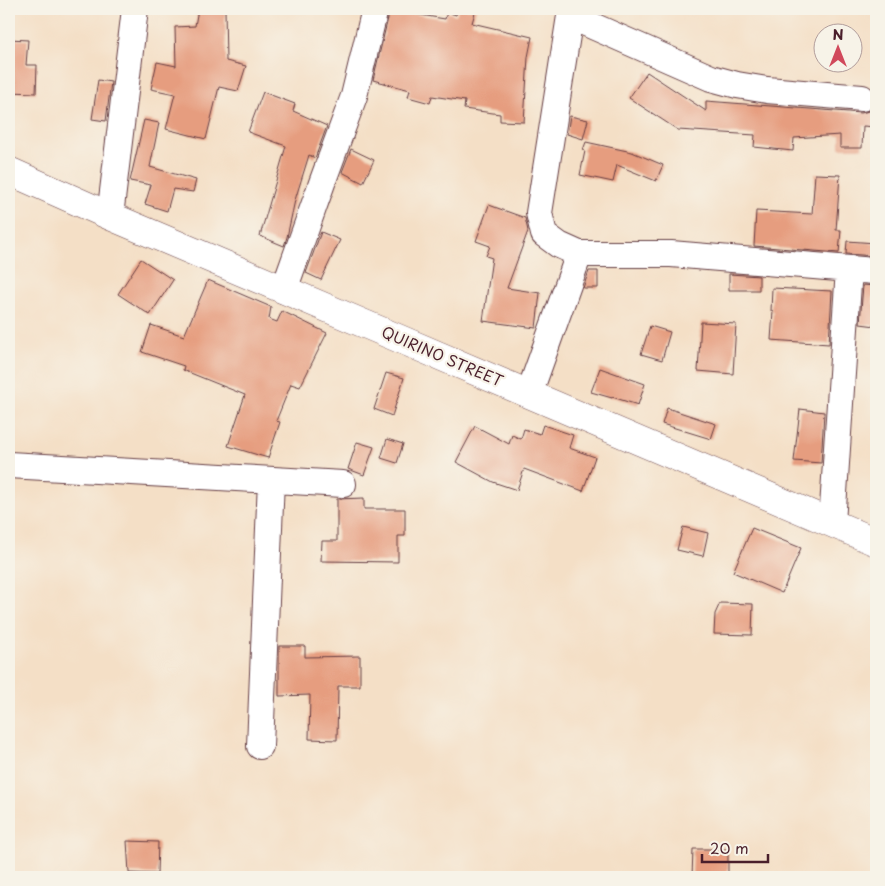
<svg xmlns="http://www.w3.org/2000/svg" width="885" height="886" font-family="'Playpen Sans',sans-serif">
<style>
.building{fill:#e69d7f}
.lines{fill:none;stroke-linecap:round;stroke-linejoin:round}
.street-casing{stroke:#643c42;stroke-width:28}
.secondary-casing{stroke:#643c42;stroke-width:29}
.street{stroke:#fff;stroke-width:26}
.secondary{stroke:#fff;stroke-width:28}
.labels{text-anchor:middle;stroke-width:4.5;stroke-linejoin:round;paint-order:stroke}
.street-label{font-size:15px;fill:#4a1f2b;stroke:#f7f3e8}
</style>
<rect width="100%" height="100%" fill="#f7f3e8"/>
<filter id="ink" filterUnits="userSpaceOnUse"><feTurbulence type="fractalNoise" baseFrequency=".02" numOctaves="2"/><feDisplacementMap in="SourceGraphic" scale="10" xChannelSelector="R" yChannelSelector="G"/><feConvolveMatrix kernelMatrix="1 2 1 2 8 2 1 2 1" color-interpolation-filters="sRGB"/></filter>
<filter id="wash" filterUnits="userSpaceOnUse"><feTurbulence type="fractalNoise" baseFrequency=".0096" numOctaves="4" result="noise"/><feDisplacementMap in="SourceGraphic" scale="20" xChannelSelector="R" yChannelSelector="G"/><feGaussianBlur stdDeviation="1.12" result="paint"/><feColorMatrix in="noise" values="0 0 0 0 0 0 0 0 0 0 0 0 0 0 0 0 0 1.4 0 .05"/><feComposite in="paint" operator="in"/></filter>
<g filter="url(#wash)">
<rect width="100%" height="100%" fill="#f4dfc6"/>
<g id="blocks">
<path class="building" d="M 198,9 L 225,9 L 226,61 L 246,66 L 238,91 L 219,87 L 206,139 L 166,129 L 175,94 L 151,89 L 157,62 L 176,66 L 175,27 L 195,26 Z
M 458,9 L 476,9 L 472,23 L 532,37 L 528,57 L 524,122 L 500,121 L 500,114 L 464,109 L 465,101 L 432,96 L 430,103 L 408,97 L 410,90 L 373,80 L 390,10 L 445,19 L 447,12 L 456,15 Z
M 9,39 L 28,40 L 26,65 L 37,65 L 36,93 L 9,92 Z
M 647,72 L 706,111 L 706,101 L 861,113 L 869,111 L 876,104 L 876,127 L 863,126 L 862,148 L 840,148 L 840,135 L 794,138 L 793,151 L 754,147 L 755,135 L 678,130 L 629,98 Z
M 98,80 L 111,82 L 106,121 L 92,119 Z
M 263,92 L 295,104 L 293,111 L 327,126 L 315,158 L 309,155 L 295,200 L 287,237 L 284,246 L 260,236 L 286,146 L 248,132 Z
M 570,116 L 588,120 L 583,139 L 567,134 Z
M 144,120 L 159,123 L 150,167 L 196,180 L 193,192 L 173,189 L 167,211 L 145,204 L 151,185 L 130,181 Z
M 586,142 L 632,152 L 663,165 L 656,181 L 617,165 L 613,182 L 580,175 L 585,151 L 583,150 Z
M 351,149 L 374,160 L 363,183 L 342,172 Z
M 815,174 L 840,175 L 836,230 L 841,230 L 839,253 L 754,246 L 756,211 L 812,214 Z
M 489,205 L 525,218 L 528,231 L 507,288 L 540,293 L 536,328 L 483,321 L 492,258 L 486,256 L 490,246 L 476,241 Z
M 321,232 L 340,240 L 321,280 L 306,273 Z
M 847,241 L 876,243 L 876,256 L 846,254 Z
M 141,259 L 173,280 L 150,315 L 118,294 Z
M 589,271 L 598,271 L 598,288 L 583,288 Z
M 729,274 L 759,276 L 759,290 L 729,290 Z
M 208,280 L 271,307 L 269,319 L 277,322 L 282,311 L 327,333 L 300,387 L 291,384 L 276,421 L 280,422 L 268,458 L 228,446 L 245,395 L 183,370 L 184,366 L 142,352 L 151,325 L 184,336 Z
M 863,285 L 874,286 L 873,304 L 876,304 L 876,326 L 860,324 Z
M 772,288 L 832,291 L 829,344 L 771,340 L 773,311 L 771,311 Z
M 701,322 L 736,324 L 733,374 L 698,371 Z
M 650,326 L 670,332 L 662,360 L 641,354 Z
M 600,368 L 645,384 L 638,405 L 612,397 L 612,398 L 591,392 Z
M 386,373 L 404,378 L 392,416 L 374,409 Z
M 667,408 L 716,424 L 711,439 L 662,424 Z
M 800,409 L 824,412 L 821,463 L 794,461 Z
M 543,425 L 573,435 L 569,448 L 595,457 L 583,491 L 524,469 L 517,490 L 493,482 L 456,462 L 475,426 L 509,444 L 512,435 L 521,439 L 524,429 L 540,434 Z
M 387,439 L 403,444 L 397,463 L 381,458 Z
M 357,442 L 374,447 L 364,475 L 348,469 Z
M 364,498 L 364,509 L 405,509 L 405,536 L 398,536 L 398,562 L 321,561 L 322,541 L 337,541 L 337,499 Z
M 683,527 L 708,533 L 703,556 L 677,550 Z
M 752,528 L 801,548 L 782,593 L 733,572 Z
M 720,603 L 753,604 L 752,635 L 714,634 L 715,614 Z
M 279,646 L 305,646 L 305,657 L 360,656 L 360,686 L 338,686 L 337,740 L 309,739 L 310,695 L 279,696 Z
M 127,841 L 158,842 L 157,874 L 129,873 Z
M 693,849 L 728,849 L 728,877 L 692,877 Z"/>
</g>
</g>
<g filter="url(#ink)">
<use href="#blocks" fill-opacity="0" stroke="#643c42" stroke-width="1"/>
<g class="lines">
<defs>
<path id="street" d="M 572,9 L 570,16 L 539,213 L 544,234 L 559,245 L 579,254 L 671,254 L 874,271
M 570,16 L 711,78 L 737,85 L 767,90 L 862,98
M 110,216 L 135,9
M 284,290 L 322,183 L 354,96 L 375,9
M 529,394 L 579,254
M 9,465 L 343,484
M 832,523 L 849,269
M 260,746 L 271,480"/>
<path id="secondary" d="M 9,171 L 110,216 L 393,336 L 876,542"/>
</defs>
<use href="#street" class="street-casing"/>
<use href="#secondary" class="secondary-casing"/>
<use href="#street" class="street"/>
<use href="#secondary" class="secondary"/>
</g>
</g>
<g class="labels">
<g class="street-label">
<text transform="translate(442 357) rotate(23)" y="5">QUIRINO STREET</text>
</g>
</g>
<rect width="885" height="886" fill="none" stroke="#f7f3e8" stroke-width="30"/>
<g transform="translate(838 48)"><circle r="24" fill="#f7f3e8" stroke="#b29e9c"/>
<path d="M0-4L9 19L0 12L-9 19Z" fill="#d1495b"/>
<text y="-8" font-size="14" font-weight="bold" text-anchor="middle" fill="#4a1f2b">N</text>
</g>
<path d="M702 854v8h66v-8" fill="none" stroke="#4a1f2b" stroke-width="2.5"/>
<text x="710" y="854" font-size="15" fill="#4a1f2b" stroke="#f7f3e8" stroke-width="4" paint-order="stroke">20 m</text>
</svg>
